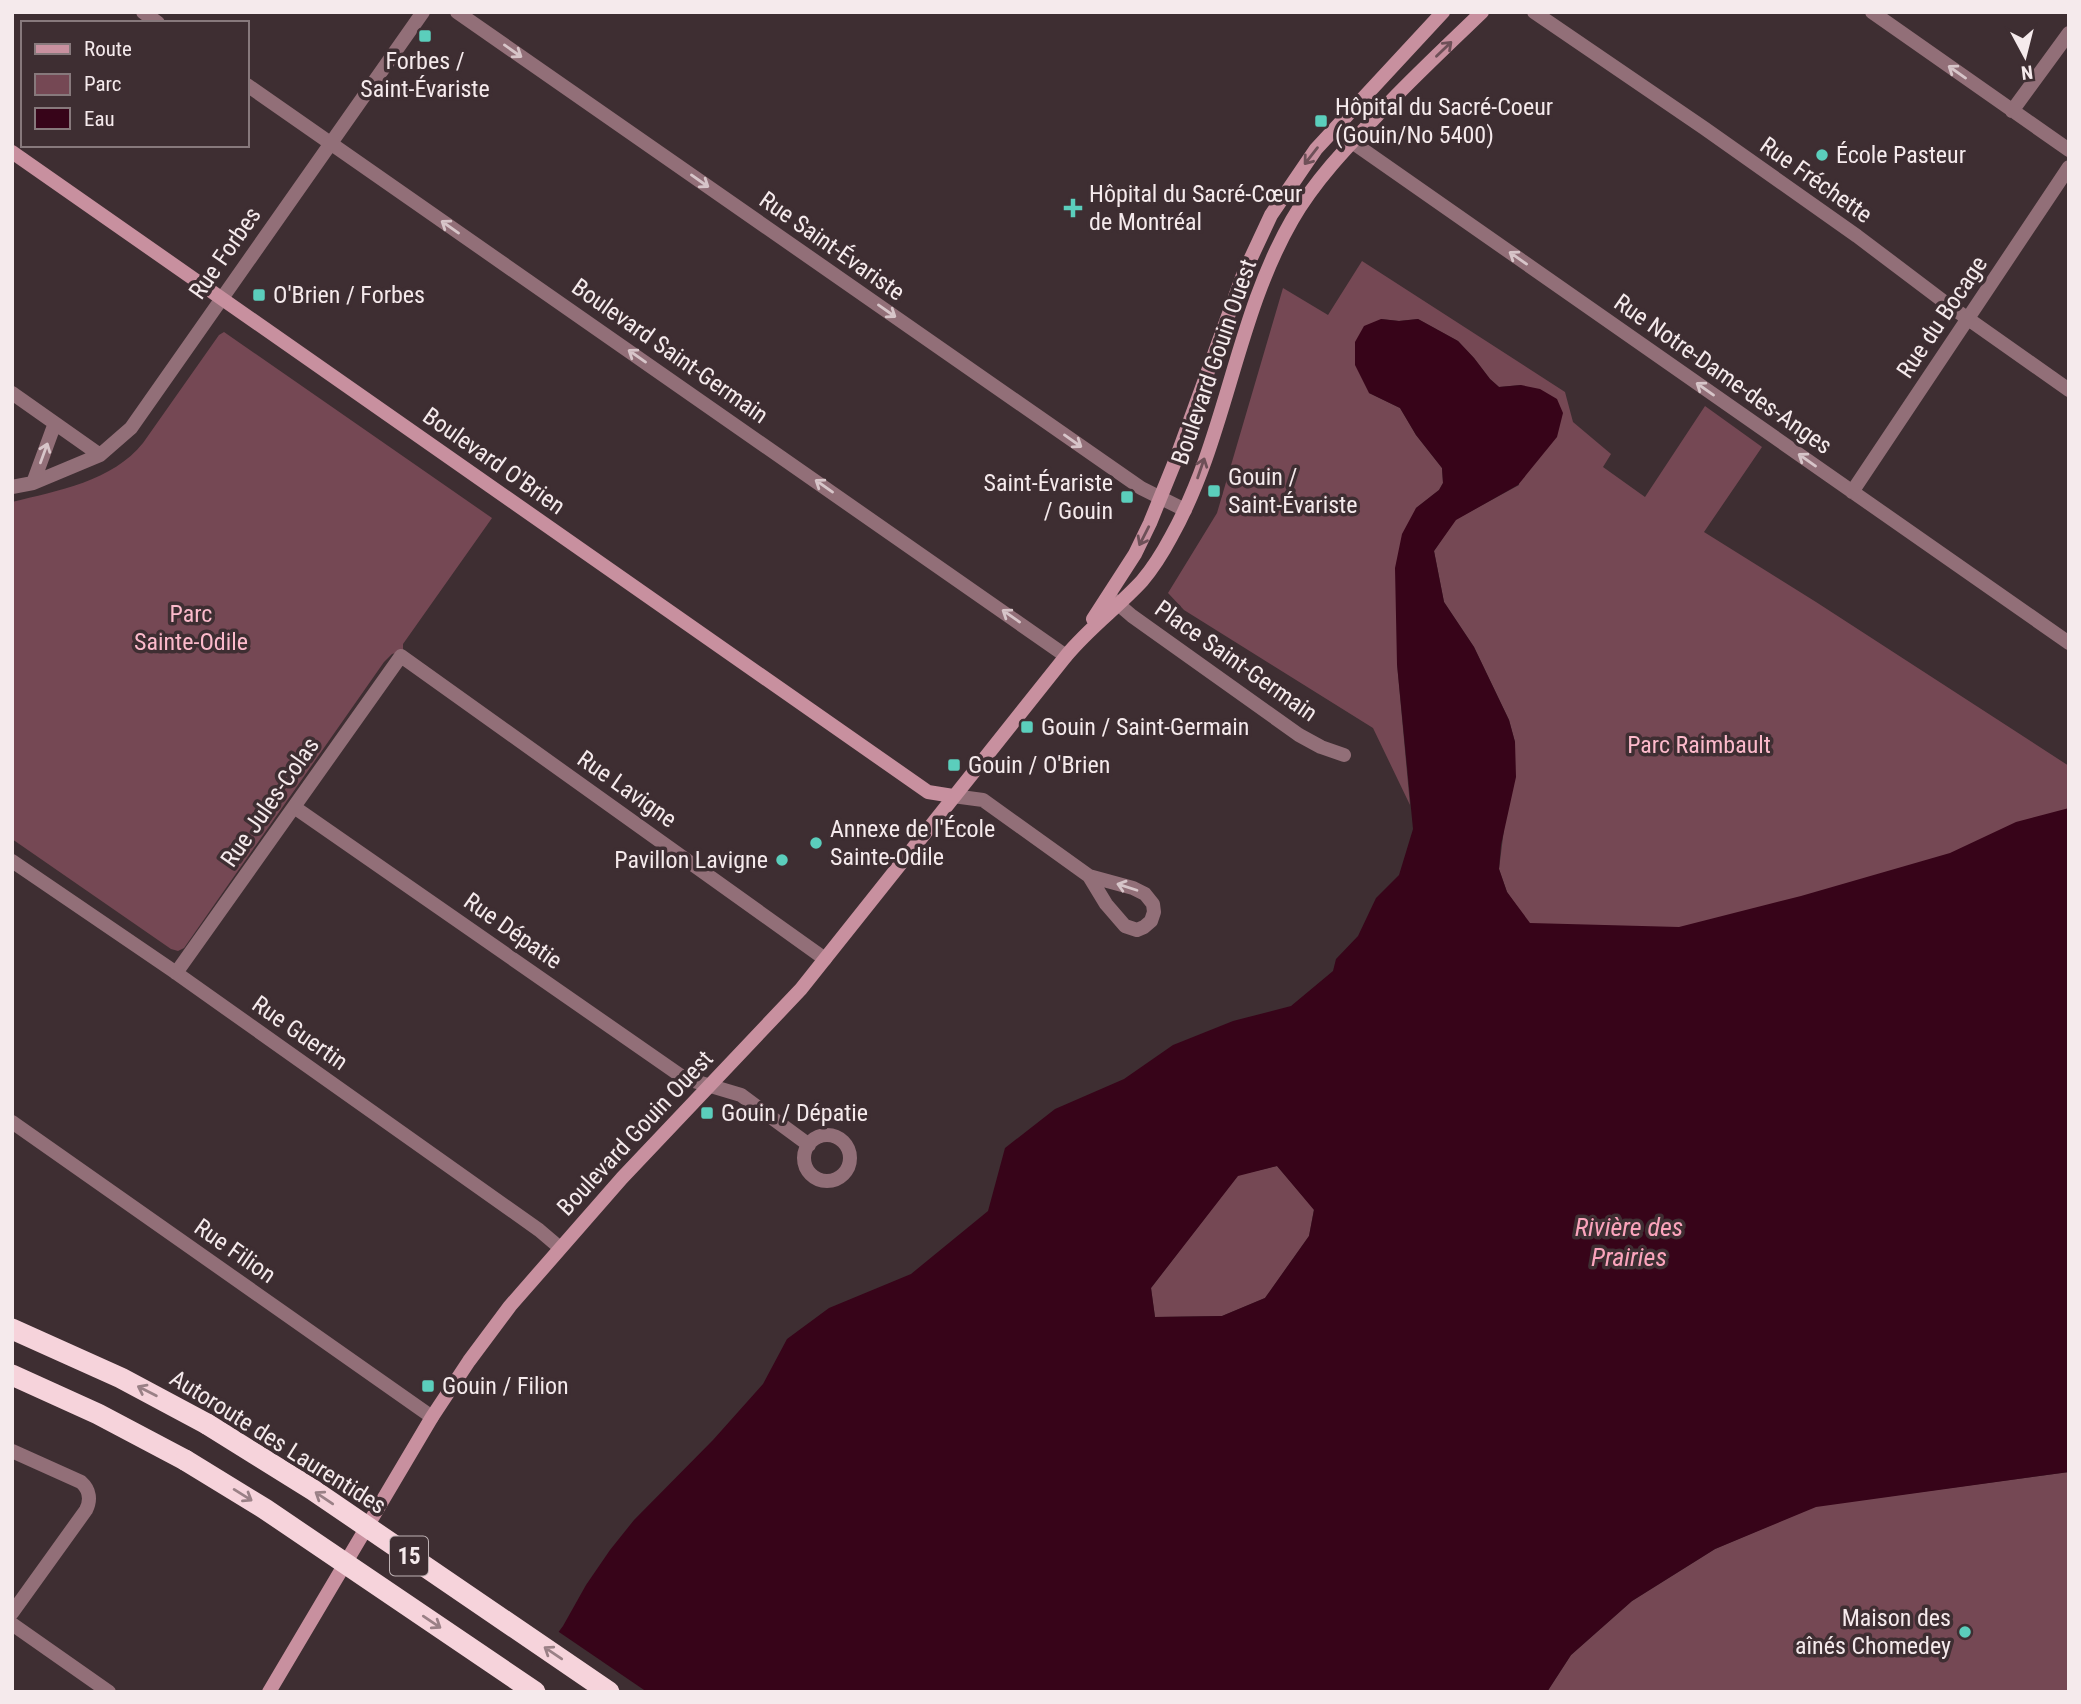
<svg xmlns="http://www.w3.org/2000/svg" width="2081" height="1704" font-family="'Roboto Condensed',sans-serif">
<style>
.green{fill:#754854}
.water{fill:#370419;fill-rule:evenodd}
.pier{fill:#3e2e32}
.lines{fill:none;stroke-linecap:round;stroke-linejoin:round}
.street{stroke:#926f78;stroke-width:14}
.secondary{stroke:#c8909f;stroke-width:14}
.highway{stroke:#f6d3db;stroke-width:21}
.highway-bridge{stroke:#f6d3db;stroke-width:21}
.oneway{stroke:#6e5058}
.oneway2{stroke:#d7c5c9}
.oneway3{stroke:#9a8086}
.poi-dot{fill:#5bcebc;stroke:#3e2e32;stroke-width:2.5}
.labels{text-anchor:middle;stroke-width:7;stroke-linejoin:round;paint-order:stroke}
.shield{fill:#3e2e32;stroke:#beb2b4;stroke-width:2}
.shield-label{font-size:23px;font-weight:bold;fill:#f5eaec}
.poi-label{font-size:24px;fill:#f5eaec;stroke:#3e2e32;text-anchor:start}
.street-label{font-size:24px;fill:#f5eaec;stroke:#3e2e32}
.park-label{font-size:24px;fill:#fcbacb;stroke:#3e2e32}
.water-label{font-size:26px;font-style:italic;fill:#fba4bc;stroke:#3e2e32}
</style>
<rect width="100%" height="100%" fill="#3e2e32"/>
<path class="green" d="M 1362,261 L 1565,392 L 1573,422 L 1611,454 L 1603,467 L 1645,497 L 1705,406 L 1762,447 L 1704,532 L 1816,602 L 2069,766 L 2069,819 L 1680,941 L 1529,924 L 1507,892 L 1499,869 L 1515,742 L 1509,720 L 1474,647 L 1444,602 L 1434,551 L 1455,520 L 1519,485 L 1521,385 L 1499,387 L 1490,379 L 1474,358 L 1458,341 L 1418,319 L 1399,321 L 1381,319 L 1369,393 L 1400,408 L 1416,435 L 1442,468 L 1443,483 L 1439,490 L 1416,508 L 1397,664 L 1410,805 L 1373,728 L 1184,610 L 1168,593 L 1217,513 L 1283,288 L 1328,315 Z
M 224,332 L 492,518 L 403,644 L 403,651 L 392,654 L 384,662 L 184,948 L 178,951 L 171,949 L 12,839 L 12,502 C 57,491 113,481 143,443 L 219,335 Z
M 1277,1166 L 1314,1209 L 1309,1236 L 1265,1298 L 1222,1316 L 1155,1317 L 1151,1288 L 1238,1175 Z
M 2069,1472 L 2069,1692 L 1547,1692 L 1571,1655 L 1632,1601 L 1715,1549 L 1816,1506 Z"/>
<path class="water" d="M 1381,319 L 1399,321 L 1418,319 L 1458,341 L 1474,358 L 1490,379 L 1499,387 L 1521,385 L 1540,389 L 1557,399 L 1563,413 L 1557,437 L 1518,485 L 1456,520 L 1434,551 L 1444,602 L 1474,647 L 1509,720 L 1515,742 L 1516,777 L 1501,845 L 1499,869 L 1507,892 L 1530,923 L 1679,927 L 1801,896 L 1950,853 L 2016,822 L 2069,808 L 2069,1472 L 1816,1507 L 1715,1549 L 1632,1601 L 1571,1655 L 1547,1692 L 519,1692 L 540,1657 L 563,1626 L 586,1585 L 610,1550 L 634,1520 L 713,1440 L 763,1384 L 787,1339 L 829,1308 L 911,1274 L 988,1211 L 1005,1148 L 1055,1109 L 1124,1079 L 1173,1045 L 1233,1021 L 1291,1006 L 1333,971 L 1336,959 L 1358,936 L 1376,898 L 1399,875 L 1413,829 L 1397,664 L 1395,568 L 1402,534 L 1416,508 L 1439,490 L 1443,483 L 1442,468 L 1416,435 L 1400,408 L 1369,393 L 1355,365 L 1355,342 L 1364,326 ZM 1277,1166 L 1314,1210 L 1309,1236 L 1265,1298 L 1222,1316 L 1155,1317 L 1151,1288 L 1238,1176 Z"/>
<path class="pier" d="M 556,1630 L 647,1692 L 515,1692 L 537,1655 Z"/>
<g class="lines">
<path class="street" d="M 143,12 L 158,23
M 457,12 L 1141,488 L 1185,510
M 1534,12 L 1704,128 L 1857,236 L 1947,304 L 2069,390
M 1872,12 L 2069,150
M 247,85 L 1066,656
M 2012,111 L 2069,33
M 1352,142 L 2069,643
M 12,393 L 100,455
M 33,483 L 55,423
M 12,487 L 33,483 L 100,455 L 131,428 L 423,12
M 1852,492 L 2069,167
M 1111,598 L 1132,616 L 1299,735 L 1321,747 L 1344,755
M 953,796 L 983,800 L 1089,876 L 1133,888 L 1145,894 L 1153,904 L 1154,912 L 1151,921 L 1144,927 L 1137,930 L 1125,926 L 1106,904 L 1089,876
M 294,807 L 684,1078 L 741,1095 L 809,1145
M 12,861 L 172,970 L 539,1230 L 559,1247
M 176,973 L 401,656 L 825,959
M 12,1122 L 432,1417
M804 1158a23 23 0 1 1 46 0a23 23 0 1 1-46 0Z
M 12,1451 L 81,1482 C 90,1490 91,1500 86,1510 L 12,1613
M 12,1624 L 109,1692"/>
<path class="secondary" d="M 12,152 L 928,792 L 953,796
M 1093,619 L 1135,554 L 1150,523 L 1176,459 L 1243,275 L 1271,215 L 1316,149 L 1443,12
M 269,1692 L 432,1417 L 469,1361 L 510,1306 L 622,1178 L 801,989 L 1066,656 C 1089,628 1118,607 1142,581 C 1153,568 1163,552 1171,537 C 1227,437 1235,319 1292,220 C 1318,175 1356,138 1391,101 C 1420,71 1451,42 1482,12"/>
<path class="highway" d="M 12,1329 L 121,1378 L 207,1424
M 12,1375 L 98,1414 L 185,1460"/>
<path class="highway-bridge" d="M 207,1424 L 313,1490 L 609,1692
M 185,1460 L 265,1509 L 535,1692"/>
</g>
<defs><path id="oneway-shaft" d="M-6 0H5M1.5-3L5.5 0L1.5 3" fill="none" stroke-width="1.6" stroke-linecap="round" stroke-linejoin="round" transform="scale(1.75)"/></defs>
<g class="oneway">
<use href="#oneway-shaft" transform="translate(1444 49) rotate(-44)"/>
<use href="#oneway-shaft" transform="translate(1311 156) rotate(128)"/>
<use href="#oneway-shaft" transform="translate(1201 468) rotate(-71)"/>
<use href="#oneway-shaft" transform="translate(1144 536) rotate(117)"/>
</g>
<g class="oneway2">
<use href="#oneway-shaft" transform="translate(513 51) rotate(35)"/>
<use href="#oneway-shaft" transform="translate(1957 72) rotate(-145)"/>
<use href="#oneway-shaft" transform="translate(700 181) rotate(35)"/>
<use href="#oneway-shaft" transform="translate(450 227) rotate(-145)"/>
<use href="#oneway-shaft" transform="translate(1518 258) rotate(-145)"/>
<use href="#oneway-shaft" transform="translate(887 311) rotate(35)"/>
<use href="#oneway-shaft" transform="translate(637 356) rotate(-145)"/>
<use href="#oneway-shaft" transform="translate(1705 389) rotate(-145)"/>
<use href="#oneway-shaft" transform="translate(1073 441) rotate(35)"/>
<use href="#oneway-shaft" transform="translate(44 453) rotate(-70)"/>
<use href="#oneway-shaft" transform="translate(1807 460) rotate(-145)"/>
<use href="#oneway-shaft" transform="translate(824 486) rotate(-145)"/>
<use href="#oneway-shaft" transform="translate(1011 616) rotate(-145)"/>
<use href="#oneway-shaft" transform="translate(1127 887) rotate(-162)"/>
</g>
<g class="oneway3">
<use href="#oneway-shaft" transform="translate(147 1391) rotate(-153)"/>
<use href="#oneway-shaft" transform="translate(243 1495) rotate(32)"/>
<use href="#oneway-shaft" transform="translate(324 1498) rotate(-146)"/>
<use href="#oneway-shaft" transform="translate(432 1622) rotate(34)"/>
<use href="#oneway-shaft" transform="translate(553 1653) rotate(-146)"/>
</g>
<g class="poi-dot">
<rect x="418" y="29" width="14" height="14" rx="3.5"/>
<rect x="1314" y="114" width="14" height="14" rx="3.5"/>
<circle cx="1822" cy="155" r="7"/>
<path d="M1069.5 197.5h7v7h7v7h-7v7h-7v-7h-7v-7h7z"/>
<rect x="252" y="288" width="14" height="14" rx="3.5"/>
<rect x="1207" y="484" width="14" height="14" rx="3.5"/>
<rect x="1120" y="490" width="14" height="14" rx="3.5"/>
<rect x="1020" y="720" width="14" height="14" rx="3.5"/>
<rect x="947" y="758" width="14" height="14" rx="3.5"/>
<circle cx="816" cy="843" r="7"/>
<circle cx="782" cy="860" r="7"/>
<rect x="700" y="1106" width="14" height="14" rx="3.5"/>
<rect x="421" y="1379" width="14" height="14" rx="3.5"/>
<circle cx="1965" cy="1632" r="7"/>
</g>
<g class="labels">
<rect class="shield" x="390" y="1536.5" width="38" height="39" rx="5"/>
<g class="shield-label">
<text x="409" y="1564">15</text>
</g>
<g class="poi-label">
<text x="425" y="69" text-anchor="middle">Forbes /<tspan x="425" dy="28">Saint-Évariste</tspan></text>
<text x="1335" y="115">Hôpital du Sacré-Coeur<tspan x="1335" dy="28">(Gouin/No 5400)</tspan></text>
<text x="1836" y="163">École Pasteur</text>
<text x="1089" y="202">Hôpital du Sacré-Cœur<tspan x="1089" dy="28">de Montréal</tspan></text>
<text x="273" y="303">O'Brien / Forbes</text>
<text x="1228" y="485">Gouin /<tspan x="1228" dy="28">Saint-Évariste</tspan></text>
<text x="1113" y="491" text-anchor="end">Saint-Évariste<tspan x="1113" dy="28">/ Gouin</tspan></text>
<text x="1041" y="735">Gouin / Saint-Germain</text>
<text x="968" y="773">Gouin / O'Brien</text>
<text x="830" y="837">Annexe de l'École<tspan x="830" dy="28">Sainte-Odile</tspan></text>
<text x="768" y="868" text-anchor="end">Pavillon Lavigne</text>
<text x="721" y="1121">Gouin / Dépatie</text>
<text x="442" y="1394">Gouin / Filion</text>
<text x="1951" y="1626" text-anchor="end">Maison des<tspan x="1951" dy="28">aînés Chomedey</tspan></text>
</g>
<g class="street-label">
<text transform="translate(1816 180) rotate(35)" y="8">Rue Fréchette</text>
<text transform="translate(832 246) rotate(35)" y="8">Rue Saint-Évariste</text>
<text transform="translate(225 253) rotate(-55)" y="8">Rue Forbes</text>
<text transform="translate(1942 317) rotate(-56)" y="8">Rue du Bocage</text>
<text transform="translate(670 351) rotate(35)" y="8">Boulevard Saint-Germain</text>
<text transform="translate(1214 362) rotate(-71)" y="8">Boulevard Gouin Ouest</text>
<text transform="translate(1723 374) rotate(35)" y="8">Rue Notre-Dame-des-Anges</text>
<text transform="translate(494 461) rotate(35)" y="8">Boulevard O'Brien</text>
<text transform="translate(1236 661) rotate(35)" y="8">Place Saint-Germain</text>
<text transform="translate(627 789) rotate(35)" y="8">Rue Lavigne</text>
<text transform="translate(270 802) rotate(-55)" y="8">Rue Jules-Colas</text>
<text transform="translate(513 931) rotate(35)" y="8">Rue Dépatie</text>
<text transform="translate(300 1033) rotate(35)" y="8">Rue Guertin</text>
<text transform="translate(635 1133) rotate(-47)" y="8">Boulevard Gouin Ouest</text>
<text transform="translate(235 1251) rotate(35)" y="8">Rue Filion</text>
<text transform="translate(278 1442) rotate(32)" y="8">Autoroute des Laurentides</text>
</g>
<g class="park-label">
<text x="191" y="622">Parc<tspan x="191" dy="28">Sainte-Odile</tspan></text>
<text x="1699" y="753">Parc Raimbault</text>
</g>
<g class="water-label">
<text x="1629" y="1236">Rivière des<tspan x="1629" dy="30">Prairies</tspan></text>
</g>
</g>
<rect width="2081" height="1704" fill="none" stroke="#f5eaec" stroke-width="28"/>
<rect x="21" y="21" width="228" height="126" fill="#3e2e32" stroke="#87797c" stroke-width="2"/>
<rect x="35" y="44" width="35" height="10" fill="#c8909f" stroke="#87797c" stroke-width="2"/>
<text x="84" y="56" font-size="21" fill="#f5eaec">Route</text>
<rect x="35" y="74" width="35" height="21" fill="#754854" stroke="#87797c" stroke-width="2"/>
<text x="84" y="91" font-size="21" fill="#f5eaec">Parc</text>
<rect x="35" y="108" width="35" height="21" fill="#370419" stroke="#87797c" stroke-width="2"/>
<text x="84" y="126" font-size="21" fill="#f5eaec">Eau</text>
<g transform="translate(2025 56) rotate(173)" stroke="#3e2e32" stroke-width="5" paint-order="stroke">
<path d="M0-5L12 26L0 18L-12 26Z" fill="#f5eaec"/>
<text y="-10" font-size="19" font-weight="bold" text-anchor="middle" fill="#f5eaec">N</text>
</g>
</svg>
